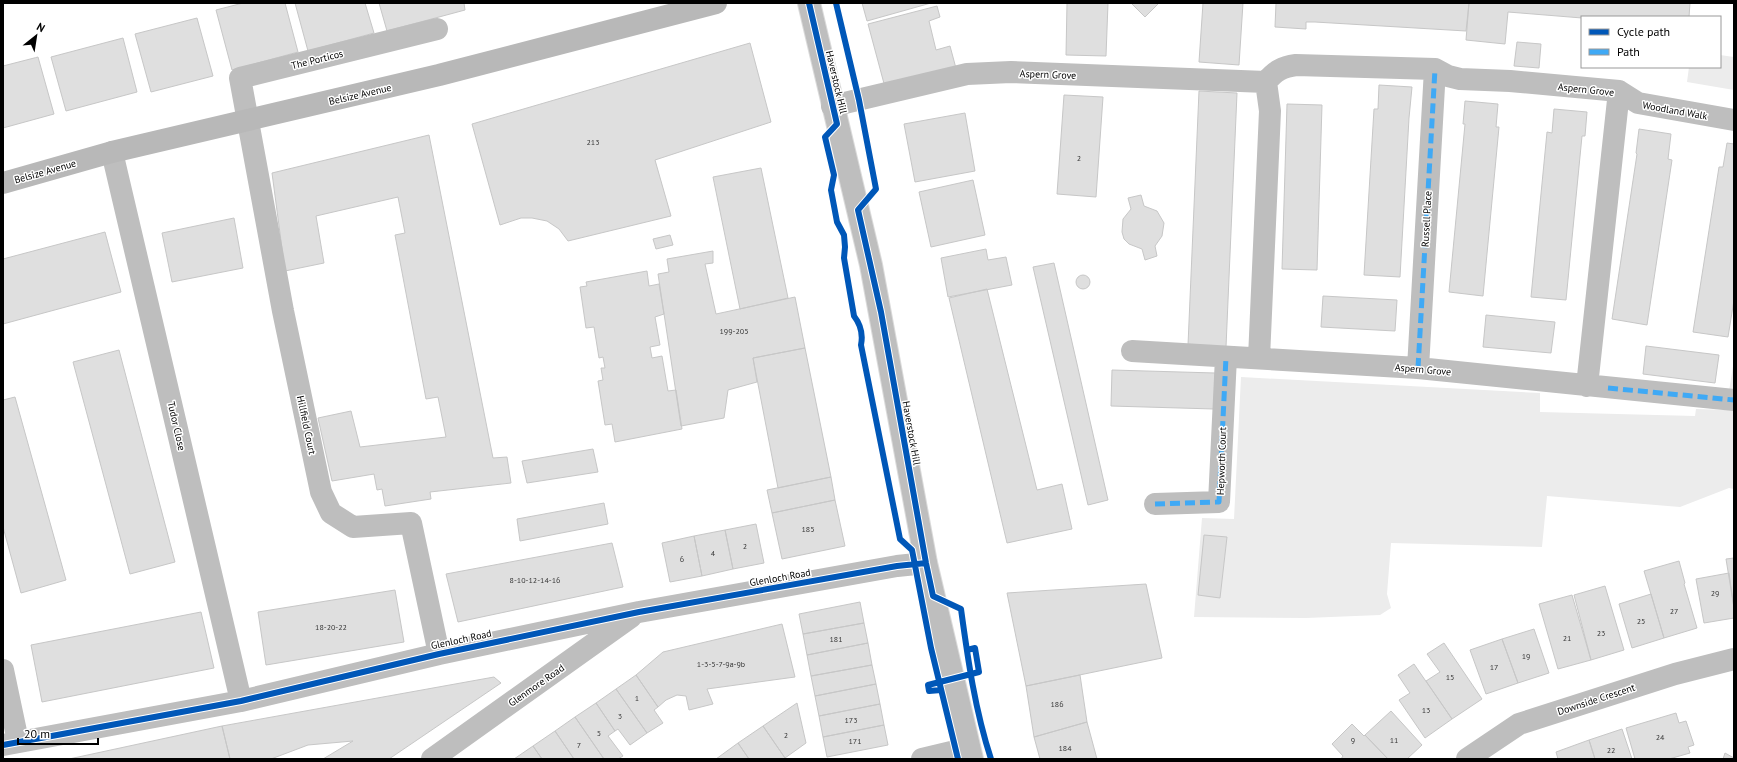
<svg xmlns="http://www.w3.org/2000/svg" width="1737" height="762" font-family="'PT Sans',sans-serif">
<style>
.green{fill:#ececec}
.building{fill:#dfdfdf;stroke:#c7c7c7}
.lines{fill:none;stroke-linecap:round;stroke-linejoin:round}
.primary-casing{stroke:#dbdbdb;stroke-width:24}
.street{stroke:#bebebe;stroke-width:22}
.secondary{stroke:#b8b8b8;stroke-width:22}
.primary{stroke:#bebebe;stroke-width:22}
.quiet{stroke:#3fa9f5;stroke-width:5;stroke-dasharray:10 5;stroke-linecap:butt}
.cycleway-casing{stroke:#fff;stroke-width:8}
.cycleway{stroke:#0057b8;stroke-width:6}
.labels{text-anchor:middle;stroke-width:3;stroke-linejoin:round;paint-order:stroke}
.number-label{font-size:8px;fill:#383838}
.street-label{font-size:10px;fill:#000;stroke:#fff}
</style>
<rect width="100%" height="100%" fill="#fff"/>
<path class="green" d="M 1720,55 L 1734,57 L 1734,90 L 1687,82 L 1689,67 L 1720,67 Z
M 1734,360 L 1734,489 L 1729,488 L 1680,507 L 1547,496 L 1542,547 L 1391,543 L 1387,594 L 1391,608 L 1380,615 L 1306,618 L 1194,617 L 1202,518 L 1234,519 L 1241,377 L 1540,393 L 1540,412 L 1695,416 L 1696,409 L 1726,410 Z"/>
<path class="building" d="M 243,3 L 285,3 L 298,52 L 232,70 L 216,10 Z
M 295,3 L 365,3 L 374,33 L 308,51 Z
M 379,3 L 464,3 L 465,10 L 387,31 Z
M 862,3 L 931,3 L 867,21 Z
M 1067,3 L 1108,3 L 1106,56 L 1066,55 Z
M 1131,3 L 1159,3 L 1145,17 Z
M 1203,3 L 1243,3 L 1239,65 L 1199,62 Z
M 1276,3 L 1469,3 L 1466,31 L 1315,22 L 1306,22 L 1306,29 L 1275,27 Z
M 1469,3 L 1690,3 L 1689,17 L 1582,17 L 1582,18 L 1508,12 L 1505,44 L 1466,40 Z
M 937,6 L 940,17 L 929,21 L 936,50 L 950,46 L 957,72 L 886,91 L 868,24 Z
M 197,18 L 213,76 L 151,92 L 135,34 Z
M 123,38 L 137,92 L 66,111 L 51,57 Z
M 1517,42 L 1541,44 L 1539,68 L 1514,66 Z
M 750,43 L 771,122 L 655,160 L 671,216 L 568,241 L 559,229 L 547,221 L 532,218 L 521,218 L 500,225 L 472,124 Z
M 38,57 L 54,114 L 3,128 L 3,66 Z
M 1379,85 L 1412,87 L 1409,118 L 1400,277 L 1364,275 L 1374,109 L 1378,109 Z
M 1199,91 L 1237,93 L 1226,347 L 1188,345 Z
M 1064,95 L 1103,97 L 1096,197 L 1057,194 Z
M 1465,101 L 1498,104 L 1496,127 L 1499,127 L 1483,296 L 1449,292 L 1465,124 L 1463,124 Z
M 1287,104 L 1322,105 L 1317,270 L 1282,269 Z
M 1554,109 L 1587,112 L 1585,136 L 1582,136 L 1566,300 L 1531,297 L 1547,132 L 1552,133 Z
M 965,113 L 975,171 L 915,182 L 904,124 Z
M 1639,129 L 1671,134 L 1668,159 L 1672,160 L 1647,325 L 1612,319 L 1637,154 L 1636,153 Z
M 429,135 L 493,458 L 507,457 L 511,483 L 430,492 L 431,499 L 385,506 L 382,489 L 377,490 L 374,474 L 332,481 L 318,418 L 351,411 L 360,447 L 446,437 L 438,397 L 426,399 L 395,235 L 405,233 L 398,197 L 316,216 L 324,263 L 285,271 L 272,173 Z
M 1727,143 L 1734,144 L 1734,300 L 1728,337 L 1693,332 L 1719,167 L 1723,167 Z
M 761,168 L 788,298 L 740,309 L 713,177 Z
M 973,180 L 985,235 L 931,247 L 919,192 Z
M 1141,195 L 1144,206 L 1157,211 L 1164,223 L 1162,236 L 1155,246 L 1157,256 L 1145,260 L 1142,249 L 1129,244 L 1124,239 L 1122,232 L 1123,219 L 1131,209 L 1128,198 Z
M 234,218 L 243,268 L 172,282 L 162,233 Z
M 105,232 L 121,292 L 3,324 L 3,259 Z
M 670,235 L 673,245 L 656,249 L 653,239 Z
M 986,249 L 988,260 L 1006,257 L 1012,285 L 948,297 L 941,258 Z
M 713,251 L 713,263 L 705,264 L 716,314 L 795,297 L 805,348 L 753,358 L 757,382 L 728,390 L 724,418 L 681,426 L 658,274 L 669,272 L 667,259 Z
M 1054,263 L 1108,500 L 1088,505 L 1033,267 Z
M 647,271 L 649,286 L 659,284 L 664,314 L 655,317 L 660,345 L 650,347 L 652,358 L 662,356 L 668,391 L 676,390 L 682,429 L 615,442 L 612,424 L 605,425 L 598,381 L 603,380 L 601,368 L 605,368 L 603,357 L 599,358 L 594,327 L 586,328 L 580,287 L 587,286 L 586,282 Z
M1076 282a7 7 0 1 1 14 0a7 7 0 1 1-14 0Z
M 987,289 L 1037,490 L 1062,484 L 1072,529 L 1007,543 L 949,298 Z
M 1323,296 L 1397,300 L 1395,331 L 1321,327 Z
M 1486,315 L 1555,322 L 1551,353 L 1483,347 Z
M 1646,346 L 1719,355 L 1715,383 L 1643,374 Z
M 805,348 L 831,477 L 778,488 L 753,358 Z
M 119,350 L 175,562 L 130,574 L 73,362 Z
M 1112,370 L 1215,373 L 1214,409 L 1111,406 Z
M 15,397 L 66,580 L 21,593 L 3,527 L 3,400 Z
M 593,449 L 598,472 L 527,483 L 522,461 Z
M 831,477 L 835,500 L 772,513 L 767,490 Z
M 835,500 L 845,546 L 782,559 L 772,513 Z
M 604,503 L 608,524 L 520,541 L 517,519 Z
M 756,524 L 764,563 L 733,569 L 725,530 Z
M 725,530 L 733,569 L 702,576 L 694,536 Z
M 1204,535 L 1227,537 L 1220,598 L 1198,595 Z
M 694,536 L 702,576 L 670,582 L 662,543 Z
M 612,543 L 623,587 L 458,622 L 446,574 Z
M 1734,558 L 1734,608 L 1726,559 Z
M 1679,561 L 1685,583 L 1684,584 L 1697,628 L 1664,638 L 1644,571 Z
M 1729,573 L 1734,608 L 1734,618 L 1704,623 L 1696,579 Z
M 1146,584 L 1162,658 L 1026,686 L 1007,593 Z
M 1605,586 L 1624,650 L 1591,660 L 1574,595 Z
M 395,590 L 404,642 L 266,665 L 258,612 Z
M 1651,594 L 1664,638 L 1632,648 L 1619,604 Z
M 1572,595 L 1591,660 L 1558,669 L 1539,604 Z
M 860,602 L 864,623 L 803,634 L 799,614 Z
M 201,612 L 214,668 L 42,702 L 31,645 Z
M 864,623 L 868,643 L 807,655 L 803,634 Z
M 782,624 L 795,677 L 707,689 L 713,704 L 689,710 L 686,696 L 677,695 L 666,700 L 658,707 L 636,675 L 663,652 Z
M 1534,629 L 1549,673 L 1518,683 L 1502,639 Z
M 1502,639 L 1518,683 L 1486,694 L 1470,650 Z
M 868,643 L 872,665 L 811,676 L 807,655 Z
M 1444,643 L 1482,699 L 1452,719 L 1426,681 L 1440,672 L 1427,654 Z
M 1414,664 L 1452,719 L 1425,738 L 1399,700 L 1410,693 L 1398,675 Z
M 872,665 L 876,684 L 815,696 L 811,676 Z
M 636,675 L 658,707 L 654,710 L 663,723 L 647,733 L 616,689 Z
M 1080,675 L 1087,722 L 1034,737 L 1026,686 Z
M 494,677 L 501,683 L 389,759 L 323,759 L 353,741 L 308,745 L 271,759 L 230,759 L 222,726 Z
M 876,684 L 880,704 L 819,716 L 815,696 Z
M 616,689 L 647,733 L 630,745 L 618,729 L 615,731 L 596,703 Z
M 596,703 L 615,731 L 608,736 L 623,756 L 618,759 L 604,759 L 575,717 Z
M 797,703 L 806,743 L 785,758 L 763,726 Z
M 880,704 L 884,725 L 823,737 L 819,716 Z
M 1391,711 L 1422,745 L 1407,759 L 1388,759 L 1365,735 Z
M 1676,713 L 1679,723 L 1686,721 L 1694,745 L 1688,747 L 1690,753 L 1669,759 L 1635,759 L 1626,728 Z
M 575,717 L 604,759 L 574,759 L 555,731 Z
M 1087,722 L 1097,759 L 1040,759 L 1034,737 Z
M 1352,724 L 1364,736 L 1365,735 L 1388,759 L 1341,759 L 1343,756 L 1332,744 Z
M 884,725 L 888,745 L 827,757 L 823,737 Z
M 222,726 L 230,759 L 69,759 Z
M 763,726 L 785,758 L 783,759 L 749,759 L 738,743 Z
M 1622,729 L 1632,759 L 1595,759 L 1589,740 Z
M 555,731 L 574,759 L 542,759 L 533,746 Z
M 1589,740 L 1595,759 L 1558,759 L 1556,752 Z
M 738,743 L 749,759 L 716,759 Z
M 533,746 L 542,759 L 514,759 Z
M 1725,753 L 1734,758 L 1734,759 L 1723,759 Z"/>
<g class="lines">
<defs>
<path id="primary" d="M 809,3 L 871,265 L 926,563 L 972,759"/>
</defs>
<use href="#primary" class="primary-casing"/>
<path class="street" d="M 437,29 L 240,78 L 283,311 L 321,492 L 331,513 L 353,527 L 411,523 L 439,654
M 832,106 L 967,74 L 1011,72 L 1266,82
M 112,152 L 241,701
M 1132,351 L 1418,368 L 1734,400
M 1259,358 L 1270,111 L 1266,82 C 1275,71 1282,67 1296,65 L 1435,69 L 1448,76 L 1460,79 L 1510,81 L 1619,91 L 1638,103 L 1734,120
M 1418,368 L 1435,69
M 1587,386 L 1619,91
M 1155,504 L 1219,502 L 1226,357
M 3,670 L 18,741
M 3,745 L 241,701 L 439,654 L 639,612 L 897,566 L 926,563
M 432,759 L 631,617
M 922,759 L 968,748
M 1467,759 L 1519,724 L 1675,674 L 1734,659"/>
<path class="secondary" d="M 3,183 L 112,152 L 439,75 L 716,3"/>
<use href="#primary" class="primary"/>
<path class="quiet" d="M 1418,368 L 1435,69
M 1608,388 L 1734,400
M 1155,504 L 1219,502 L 1226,357"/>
<defs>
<path id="cycleway" d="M 809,3 L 837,124 L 825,137 L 834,175 L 831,190 L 837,222 L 844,235 L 845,247 L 844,258 L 854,316 C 861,325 863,335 861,345 L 900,539 L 912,550 L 931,648 L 958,759
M 836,3 L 859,100 L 876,189 L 858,210 L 881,312 L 926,563 L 933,596 L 961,609 C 968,660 975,710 991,759
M 941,690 L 929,691 L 928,685 L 979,672 L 975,648 L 967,650
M 3,745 L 241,701 L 439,654 L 639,612 L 897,566 L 926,563"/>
</defs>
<use href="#cycleway" class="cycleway-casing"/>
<use href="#cycleway" class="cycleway"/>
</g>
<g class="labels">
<g class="number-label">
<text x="593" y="145">213</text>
<text x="1079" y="161">2</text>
<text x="734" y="334">199-205</text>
<text x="808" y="532">185</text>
<text x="745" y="549">2</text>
<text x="713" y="556">4</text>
<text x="682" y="562">6</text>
<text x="535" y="583">8-10-12-14-16</text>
<text x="1715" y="596">29</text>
<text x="1674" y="614">27</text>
<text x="1641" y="624">25</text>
<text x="331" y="630">18-20-22</text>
<text x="1601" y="636">23</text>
<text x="1567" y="641">21</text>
<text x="836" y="642">181</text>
<text x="1526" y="659">19</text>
<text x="721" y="667">1-3-5-7-9a-9b</text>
<text x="1494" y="670">17</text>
<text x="1450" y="680">15</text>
<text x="637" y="701">1</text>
<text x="1057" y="707">186</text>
<text x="1426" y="713">13</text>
<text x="620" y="719">3</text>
<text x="851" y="723">173</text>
<text x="599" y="736">5</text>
<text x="786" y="738">2</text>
<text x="1660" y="740">24</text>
<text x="1353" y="743">9</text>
<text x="1394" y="743">11</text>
<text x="855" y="744">171</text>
<text x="579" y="748">7</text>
<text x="1065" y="751">184</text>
<text x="1611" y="753">22</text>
</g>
<g class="street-label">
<text transform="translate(317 59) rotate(-14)" y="4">The Porticos</text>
<text transform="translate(1048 74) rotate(2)" y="4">Aspern Grove</text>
<text transform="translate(837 82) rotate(77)" y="4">Haverstock Hill</text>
<text transform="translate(1586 89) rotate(6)" y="4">Aspern Grove</text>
<text transform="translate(360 94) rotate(-13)" y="4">Belsize Avenue</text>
<text transform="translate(1675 110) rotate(10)" y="4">Woodland Walk</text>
<text transform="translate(45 171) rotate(-16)" y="4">Belsize Avenue</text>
<text transform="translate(1426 219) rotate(-87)" y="4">Russell Place</text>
<text transform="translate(1423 369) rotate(5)" y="4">Aspern Grove</text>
<text transform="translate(307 425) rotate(78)" y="4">Hillfield Court</text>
<text transform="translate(177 426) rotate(77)" y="4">Tudor Close</text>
<text transform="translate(912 433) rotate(80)" y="4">Haverstock Hill</text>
<text transform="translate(1221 461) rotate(-88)" y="4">Hepworth Court</text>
<text transform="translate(780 577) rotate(-10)" y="4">Glenloch Road</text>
<text transform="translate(461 639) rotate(-12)" y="4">Glenloch Road</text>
<text transform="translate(536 685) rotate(-35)" y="4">Glenmore Road</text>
<text transform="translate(1596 699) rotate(-18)" y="4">Downside Crescent</text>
</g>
</g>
<rect width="1737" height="762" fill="none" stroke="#000000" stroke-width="8"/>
<rect x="1581" y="16" width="140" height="52" fill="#ffffff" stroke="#999999"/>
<rect x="1589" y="29" width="20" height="6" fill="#0057b8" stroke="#999999"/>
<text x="1617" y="36" font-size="12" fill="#000000">Cycle path</text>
<rect x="1589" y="49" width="20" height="6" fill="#3fa9f5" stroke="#999999"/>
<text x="1617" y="56" font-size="12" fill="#000000">Path</text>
<g transform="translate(36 36) rotate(30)" stroke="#ffffff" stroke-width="3" paint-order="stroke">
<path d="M0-3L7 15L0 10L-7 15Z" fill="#000000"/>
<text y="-6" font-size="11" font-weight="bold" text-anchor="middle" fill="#000000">N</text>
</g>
<path d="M18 738v6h80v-6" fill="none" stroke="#000000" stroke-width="2"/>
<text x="24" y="738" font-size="12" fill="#000000" stroke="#ffffff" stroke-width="3" paint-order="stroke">20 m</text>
</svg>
